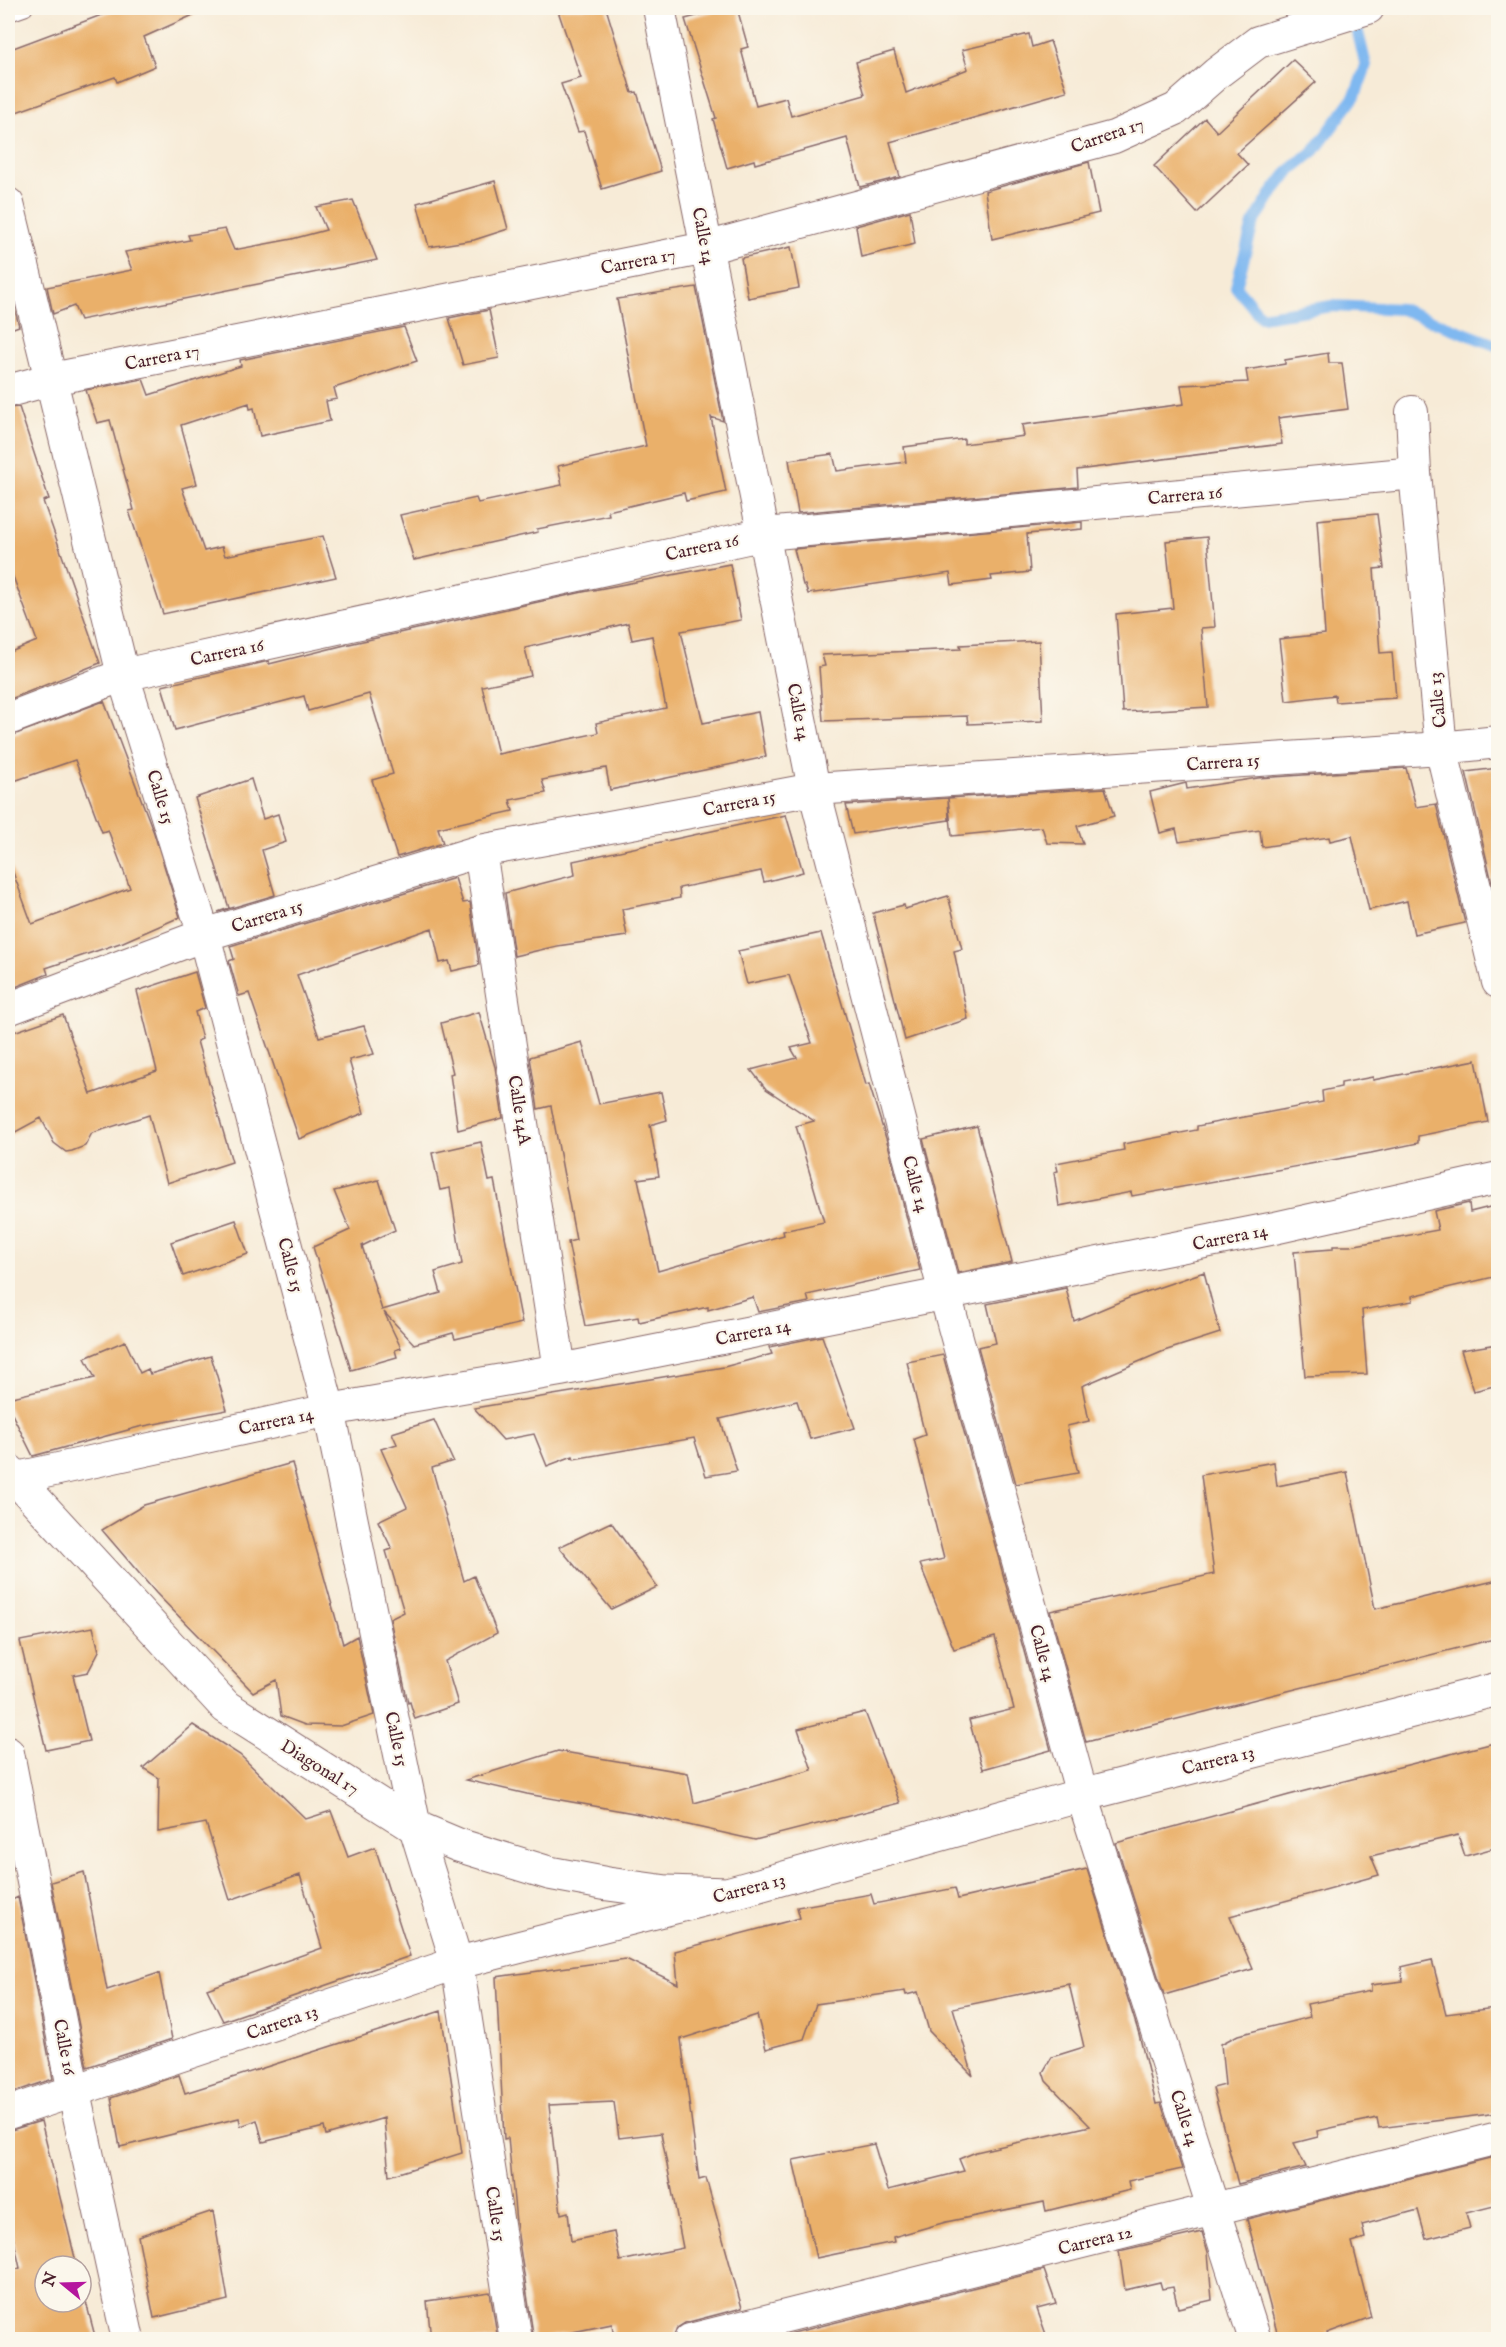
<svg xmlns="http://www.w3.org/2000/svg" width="1506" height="2347" font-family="'IM FELL English',serif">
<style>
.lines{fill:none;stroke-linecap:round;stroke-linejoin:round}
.stream{stroke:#7fb8f0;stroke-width:12}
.building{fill:#eab06b;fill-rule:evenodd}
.service-casing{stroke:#876667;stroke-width:17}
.minor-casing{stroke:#876667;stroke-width:34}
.tertiary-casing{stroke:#876667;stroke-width:35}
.service{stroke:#fff;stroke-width:15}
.minor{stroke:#fff;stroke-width:32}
.tertiary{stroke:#fff;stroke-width:33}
.labels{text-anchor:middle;stroke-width:4.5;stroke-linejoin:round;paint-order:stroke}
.street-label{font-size:18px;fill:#4a1f2b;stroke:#fbf7ec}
</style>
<rect width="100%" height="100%" fill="#fbf7ec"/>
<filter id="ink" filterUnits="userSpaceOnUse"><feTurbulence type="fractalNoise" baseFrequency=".0167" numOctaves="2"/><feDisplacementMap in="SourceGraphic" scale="12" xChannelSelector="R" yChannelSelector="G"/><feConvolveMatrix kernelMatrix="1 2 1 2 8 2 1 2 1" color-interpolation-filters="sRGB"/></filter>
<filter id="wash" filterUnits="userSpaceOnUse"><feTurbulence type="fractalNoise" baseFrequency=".008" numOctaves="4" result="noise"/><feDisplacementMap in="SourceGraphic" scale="24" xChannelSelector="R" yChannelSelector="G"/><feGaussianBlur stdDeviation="1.35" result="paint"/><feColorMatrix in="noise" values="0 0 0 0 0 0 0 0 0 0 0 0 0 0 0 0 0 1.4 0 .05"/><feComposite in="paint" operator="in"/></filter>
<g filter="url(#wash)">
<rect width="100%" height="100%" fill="#f7ebd7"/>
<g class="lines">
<path class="stream" d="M 1353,12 L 1366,66 L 1355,96 L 1315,150 L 1289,171 L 1270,196 L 1253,224 L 1236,287 L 1261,317 L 1332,306 L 1401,309 L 1498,346"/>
</g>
<g id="blocks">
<path class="building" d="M 120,8 L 209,8 L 144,37 L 155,66 L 117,82 L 115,77 L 8,115 L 8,50 Z
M 557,8 L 606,8 L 632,93 L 637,92 L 661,171 L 602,189 L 584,131 L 578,132 L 561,84 L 581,78 Z
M 726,8 L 737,8 L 748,47 L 741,49 L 756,106 L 786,98 L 791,116 L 865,95 L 856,62 L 894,51 L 906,93 L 968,69 L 962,50 L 1029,34 L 1032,47 L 1050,41 L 1067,91 L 890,142 L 900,177 L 860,187 L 847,138 L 755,164 L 754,160 L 727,168 L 713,119 L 716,118 L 685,19 Z
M 1293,60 L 1316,82 L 1237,153 L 1248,165 L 1197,213 L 1154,166 L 1205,118 L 1217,132 Z
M 1089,162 L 1099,213 L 992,239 L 985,191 Z
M 495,181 L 508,229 L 474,240 L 429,247 L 417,203 Z
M 353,200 L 377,260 L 80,320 L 74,306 L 53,314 L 47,287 L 132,270 L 125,252 L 190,240 L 188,235 L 225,229 L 234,250 L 292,239 L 326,230 L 316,207 Z
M 910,211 L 915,244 L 861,257 L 856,226 Z
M 791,247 L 799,288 L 748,298 L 741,258 Z
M 696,287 L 723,421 L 711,417 L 726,492 L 686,501 L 684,493 L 608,511 L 609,515 L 537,529 L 538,532 L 414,560 L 400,515 L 476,498 L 478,503 L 562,485 L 558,466 L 646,446 L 617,299 Z
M 8,294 L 11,294 L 19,326 L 8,330 Z
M 489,310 L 499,358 L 463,365 L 449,318 Z
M 404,327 L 417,361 L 334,388 L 337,399 L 326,401 L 330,421 L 260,436 L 254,408 L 250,409 L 249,403 L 181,425 L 197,484 L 182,488 L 204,551 L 222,547 L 225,556 L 323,536 L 336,577 L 163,614 L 129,511 L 134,510 L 110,420 L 97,423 L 86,390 L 143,379 L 149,395 L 241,366 L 240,360 Z
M 1328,353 L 1329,363 L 1342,363 L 1348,409 L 1278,418 L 1282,444 L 1077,470 L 1078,487 L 798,513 L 789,460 L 833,454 L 837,471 L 906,462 L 904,447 L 964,439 L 964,444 L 1024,436 L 1022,425 L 1184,404 L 1181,385 L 1248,382 L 1246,370 L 1285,364 L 1285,360 Z
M 19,407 L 49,499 L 43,501 L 100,663 L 8,700 L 8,653 L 37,641 L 8,563 L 8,408 Z
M 1377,514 L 1384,568 L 1374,569 L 1380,653 L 1392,652 L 1396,698 L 1336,702 L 1335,695 L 1286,701 L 1279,639 L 1325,634 L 1317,520 Z
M 1082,522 L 1082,529 L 1027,534 L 1030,572 L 991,576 L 992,580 L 952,585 L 950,573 L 808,594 L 805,585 L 803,585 L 794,549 Z
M 1207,537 L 1215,627 L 1201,628 L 1208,707 L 1123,712 L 1116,614 L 1173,608 L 1166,541 Z
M 730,564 L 741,620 L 681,631 L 703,723 L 758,712 L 766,757 L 610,790 L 606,768 L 542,780 L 546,793 L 510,800 L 513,811 L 438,828 L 443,843 L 397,857 L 372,780 L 393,774 L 369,694 L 308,711 L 304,696 L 175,730 L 162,686 L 269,661 L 269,664 L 345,645 L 583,592 ZM 628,623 L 632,640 L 652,636 L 666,708 L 596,723 L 598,733 L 498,754 L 482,686 L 531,676 L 525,648 Z
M 1039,641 L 1043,721 L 968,724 L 967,716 L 823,721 L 819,667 L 825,666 L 822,655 L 961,649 L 960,645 Z
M 104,701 L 154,833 L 180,917 L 123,942 L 46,968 L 48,974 L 8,990 L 8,867 L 11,867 L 32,924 L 130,888 L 108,830 L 102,832 L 75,760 L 14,781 L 8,764 L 8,737 Z
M 1406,768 L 1416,807 L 1436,804 L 1465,923 L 1414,934 L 1407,901 L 1369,910 L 1352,836 L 1330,841 L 1329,837 L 1262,847 L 1260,830 L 1179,842 L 1176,829 L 1160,833 L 1150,792 L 1186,783 L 1187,789 L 1258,778 Z
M 1498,768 L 1498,908 L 1466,772 Z
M 251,779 L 263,819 L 278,814 L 286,842 L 262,850 L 275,895 L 218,912 L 229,908 L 195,798 Z
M 1105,788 L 1114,816 L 1077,826 L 1083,844 L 1047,843 L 1042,827 L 952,836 L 948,798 Z
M 948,798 L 949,820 L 853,834 L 846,805 Z
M 786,815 L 803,872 L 764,882 L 761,871 L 679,888 L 680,898 L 622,909 L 627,936 L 557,946 L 514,956 L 505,893 L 575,875 L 573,861 Z
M 455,878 L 463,903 L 470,902 L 479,965 L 452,971 L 449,961 L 440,963 L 432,928 L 297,975 L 319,1037 L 364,1026 L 374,1054 L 349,1060 L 364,1113 L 299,1139 L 249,993 L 239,996 L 229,961 L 234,959 L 230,946 Z
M 948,896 L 962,949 L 954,951 L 968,1019 L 905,1040 L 873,913 L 904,905 L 905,909 Z
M 821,933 L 866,1085 L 869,1084 L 889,1148 L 920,1270 L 807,1295 L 809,1302 L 758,1312 L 753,1297 L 708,1310 L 708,1307 L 639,1322 L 638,1317 L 585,1326 L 568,1242 L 576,1240 L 551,1106 L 538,1109 L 530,1057 L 582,1042 L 599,1104 L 661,1092 L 667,1120 L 650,1125 L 659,1176 L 638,1179 L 658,1271 L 784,1235 L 783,1231 L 824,1222 L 796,1126 L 814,1121 L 766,1089 L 751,1070 L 797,1058 L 791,1048 L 812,1043 L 789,975 L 747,984 L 738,951 Z
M 195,972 L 205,1008 L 195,1012 L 202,1039 L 197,1041 L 232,1162 L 167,1183 L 149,1115 L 92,1133 L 85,1146 L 72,1151 L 66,1152 L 54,1143 L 41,1118 L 8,1136 L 8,1034 L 63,1015 L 91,1094 L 157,1071 L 137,991 Z
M 479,1012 L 495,1067 L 503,1118 L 458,1130 L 450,1074 L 453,1073 L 441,1023 Z
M 1476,1060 L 1488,1122 L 1418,1136 L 1418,1143 L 1371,1153 L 1132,1196 L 1131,1192 L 1059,1206 L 1054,1172 L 1058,1171 L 1056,1163 L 1124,1150 L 1123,1144 L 1197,1130 L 1197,1126 L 1323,1102 L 1322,1091 L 1341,1087 L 1341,1083 L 1373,1077 L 1373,1080 Z
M 977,1126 L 1012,1262 L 958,1273 L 923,1139 Z
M 481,1142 L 489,1181 L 494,1180 L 522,1323 L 455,1339 L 453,1333 L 414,1344 L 384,1312 L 401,1348 L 395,1350 L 397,1357 L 351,1370 L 313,1247 L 350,1230 L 334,1191 L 379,1180 L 395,1230 L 362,1246 L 382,1310 L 441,1293 L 435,1272 L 462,1264 L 450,1188 L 440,1190 L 432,1153 Z
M 1469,1203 L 1470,1212 L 1498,1205 L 1498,1276 L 1412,1296 L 1413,1301 L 1362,1310 L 1367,1374 L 1305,1376 L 1294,1252 L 1333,1249 L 1333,1246 L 1350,1246 L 1438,1230 L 1434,1211 Z
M 236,1220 L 248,1254 L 183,1276 L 171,1242 Z
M 1204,1272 L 1220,1333 L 1164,1351 L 1082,1386 L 1089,1421 L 1067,1426 L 1078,1473 L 1016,1484 L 978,1347 L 996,1343 L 987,1304 L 1066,1288 L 1074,1321 L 1131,1297 Z
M 822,1336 L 855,1428 L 810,1439 L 797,1401 L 720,1419 L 737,1471 L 706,1476 L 694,1438 L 574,1459 L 573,1456 L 547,1466 L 534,1434 L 503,1440 L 474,1408 L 724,1367 L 772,1354 L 769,1347 Z
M 125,1341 L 140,1373 L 148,1369 L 150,1374 L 211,1356 L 227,1410 L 139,1427 L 33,1456 L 8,1406 L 8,1398 L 95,1378 L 85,1358 Z
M 1498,1344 L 1498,1385 L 1474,1391 L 1461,1350 Z
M 943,1355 L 1051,1750 L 983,1769 L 969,1720 L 1014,1709 L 995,1637 L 954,1649 L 920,1564 L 944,1559 L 914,1439 L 925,1435 L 907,1362 Z
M 434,1420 L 453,1461 L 432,1468 L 464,1581 L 474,1576 L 497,1633 L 445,1661 L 458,1704 L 415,1719 L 410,1702 L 408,1703 L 390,1619 L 404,1612 L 386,1551 L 392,1549 L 378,1521 L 407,1507 L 381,1449 L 397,1444 L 392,1433 Z
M 1274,1462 L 1277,1486 L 1347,1472 L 1375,1609 L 1498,1580 L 1498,1638 L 1086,1742 L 1050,1611 L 1214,1574 L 1201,1475 Z
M 292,1463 L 343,1644 L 357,1636 L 374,1715 L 341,1726 L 305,1725 L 281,1716 L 276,1680 L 253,1692 L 156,1593 L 102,1530 L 144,1505 Z
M 611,1522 L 657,1587 L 611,1609 L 559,1547 Z
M 93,1627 L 99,1651 L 88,1672 L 73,1675 L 89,1741 L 46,1750 L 20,1641 Z
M 865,1712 L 900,1803 L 755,1840 L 639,1814 L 527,1794 L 466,1780 L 558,1751 L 688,1773 L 694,1803 L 812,1770 L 798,1729 Z
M 193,1725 L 240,1755 L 306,1819 L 331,1811 L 348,1857 L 375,1847 L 410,1956 L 223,2021 L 207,1989 L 322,1948 L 300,1875 L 230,1900 L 206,1823 L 158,1832 L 159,1778 L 143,1768 Z
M 1498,1742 L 1498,1847 L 1465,1856 L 1458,1835 L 1371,1856 L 1379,1875 L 1230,1916 L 1253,1969 L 1164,1995 L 1116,1843 L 1289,1795 Z
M 1087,1869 L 1139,2034 L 1156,2104 L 1161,2103 L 1182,2169 L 1128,2181 L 1130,2190 L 1046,2211 L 1044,2202 L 946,2222 L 893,2237 L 894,2242 L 816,2258 L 793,2160 L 874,2144 L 888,2190 L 964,2171 L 959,2159 L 976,2152 L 1090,2126 L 1046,2081 L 1043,2072 L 1052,2057 L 1084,2047 L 1069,1984 L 953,2008 L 973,2076 L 929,2031 L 918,1992 L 906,1995 L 905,1991 L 816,2004 L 804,2039 L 766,2049 L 757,2015 L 681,2039 L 699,2180 L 706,2178 L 742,2308 L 685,2323 L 677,2328 L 673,2340 L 614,2340 L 612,2324 L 534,2340 L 516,2222 L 508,2138 L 504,2139 L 496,1977 L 626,1959 L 678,1984 L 675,1951 L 800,1918 L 797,1907 L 871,1894 L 874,1904 L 955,1888 L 958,1899 ZM 614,2102 L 619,2138 L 661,2133 L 683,2248 L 620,2261 L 614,2232 L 571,2241 L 568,2212 L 561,2214 L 549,2105 Z
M 84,1872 L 107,1990 L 159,1973 L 172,2039 L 87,2067 L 51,1882 Z
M 18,1897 L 53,2079 L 8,2094 L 8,1902 Z
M 1432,1960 L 1446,2014 L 1495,2008 L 1498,2024 L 1498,2113 L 1379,2128 L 1377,2118 L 1317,2131 L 1318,2137 L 1294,2143 L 1306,2167 L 1238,2184 L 1213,2088 L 1225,2085 L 1221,2044 L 1238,2035 L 1310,2017 L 1307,2004 L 1371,1991 L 1371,1985 L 1403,1981 L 1401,1967 Z
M 441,2011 L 462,2153 L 389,2176 L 384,2118 L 326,2135 L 324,2127 L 263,2142 L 257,2120 L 241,2126 L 239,2118 L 120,2147 L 111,2098 L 179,2075 L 185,2093 Z
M 41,2121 L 77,2266 L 45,2266 L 45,2302 L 81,2302 L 81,2283 L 96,2340 L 8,2340 L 8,2272 L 20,2268 L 8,2214 L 8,2131 Z
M 1498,2156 L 1498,2205 L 1466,2213 L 1470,2228 L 1426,2239 L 1418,2210 L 1362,2225 L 1365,2238 L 1352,2242 L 1371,2317 L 1327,2333 L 1329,2340 L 1279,2340 L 1247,2219 Z
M 213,2211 L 228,2300 L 154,2318 L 138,2236 Z
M 1202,2232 L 1208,2252 L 1212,2300 L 1178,2308 L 1173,2287 L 1162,2289 L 1160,2282 L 1125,2290 L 1119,2251 Z
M 1044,2270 L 1056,2304 L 1037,2309 L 1048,2340 L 777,2340 L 777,2337 Z
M 490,2292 L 498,2340 L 431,2340 L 427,2301 Z"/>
</g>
</g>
<g filter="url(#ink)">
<use href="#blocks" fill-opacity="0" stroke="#876667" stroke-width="1.5"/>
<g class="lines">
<defs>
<path id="service" d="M 8,14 L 25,8"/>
<path id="minor" d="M 659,8 L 814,789 L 945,1294 L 1082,1795 L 1255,2340
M 8,204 L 123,675 L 204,935 L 329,1410 L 415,1827 L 457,1963 L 516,2340
M 8,391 L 52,379 L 706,248 L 1114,137 L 1176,109 L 1217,73 L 1258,42 L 1368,8
M 1412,412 L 1415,473 L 1441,748 L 1498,982
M 8,719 L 123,675 L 765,534 L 1415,473
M 480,851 L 560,1370
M 8,1009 L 204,935 L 480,851 L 814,789 L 1441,748 L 1498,742
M 8,1480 L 329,1410 L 560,1370 L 1270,1229 L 1498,1178
M 8,1753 L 74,2093 L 128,2340
M 8,2113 L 457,1963 L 712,1898
M 690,2340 L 1498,2138"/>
<path id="tertiary" d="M 8,1470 L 226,1707 L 415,1827 L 458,1845 L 549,1873 L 608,1884 L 667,1892 L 727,1894 L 1082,1795 L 1498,1689"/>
</defs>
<use href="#service" class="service-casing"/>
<use href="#minor" class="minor-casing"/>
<use href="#tertiary" class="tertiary-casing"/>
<use href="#service" class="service"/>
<use href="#minor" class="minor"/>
<use href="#tertiary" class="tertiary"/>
</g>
</g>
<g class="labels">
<g class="street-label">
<text transform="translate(1107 135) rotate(-19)" y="6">Carrera 17</text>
<text transform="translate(704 236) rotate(79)" y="6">Calle 14</text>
<text transform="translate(638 261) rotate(-11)" y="6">Carrera 17</text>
<text transform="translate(162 357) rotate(-11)" y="6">Carrera 17</text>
<text transform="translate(1185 495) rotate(-5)" y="6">Carrera 16</text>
<text transform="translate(702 547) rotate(-12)" y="6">Carrera 16</text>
<text transform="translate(227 652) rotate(-12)" y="6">Carrera 16</text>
<text transform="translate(1437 700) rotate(-96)" y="6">Calle 13</text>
<text transform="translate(799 712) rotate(79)" y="6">Calle 14</text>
<text transform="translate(1223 762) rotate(-4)" y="6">Carrera 15</text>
<text transform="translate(161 797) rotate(73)" y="6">Calle 15</text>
<text transform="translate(739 803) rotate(-11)" y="6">Carrera 15</text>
<text transform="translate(267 916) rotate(-17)" y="6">Carrera 15</text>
<text transform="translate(520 1110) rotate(81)" y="6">Calle 14A</text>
<text transform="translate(916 1184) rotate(75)" y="6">Calle 14</text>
<text transform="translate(1230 1237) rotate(-11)" y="6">Carrera 14</text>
<text transform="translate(291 1265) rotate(75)" y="6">Calle 15</text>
<text transform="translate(753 1332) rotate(-11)" y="6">Carrera 14</text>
<text transform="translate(276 1421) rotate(-12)" y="6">Carrera 14</text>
<text transform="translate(1043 1653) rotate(75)" y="6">Calle 14</text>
<text transform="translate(397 1739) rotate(78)" y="6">Calle 15</text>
<text transform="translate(1218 1760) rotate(-14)" y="6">Carrera 13</text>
<text transform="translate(320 1767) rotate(32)" y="6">Diagonal 17</text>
<text transform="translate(749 1888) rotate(-15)" y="6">Carrera 13</text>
<text transform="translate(282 2022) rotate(-19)" y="6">Carrera 13</text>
<text transform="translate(65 2047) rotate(79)" y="6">Calle 16</text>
<text transform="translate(1185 2118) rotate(72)" y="6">Calle 14</text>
<text transform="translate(496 2214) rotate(81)" y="6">Calle 15</text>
<text transform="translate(1095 2240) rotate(-14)" y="6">Carrera 12</text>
</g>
</g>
<rect width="1506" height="2347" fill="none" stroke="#fbf7ec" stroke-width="30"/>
<g transform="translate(63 2284) rotate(289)"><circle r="28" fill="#fbf7ec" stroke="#b4a19f" stroke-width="1.5"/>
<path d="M0-4.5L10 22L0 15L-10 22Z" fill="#b5179e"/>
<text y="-9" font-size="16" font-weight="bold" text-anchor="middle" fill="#4a1f2b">N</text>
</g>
</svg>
